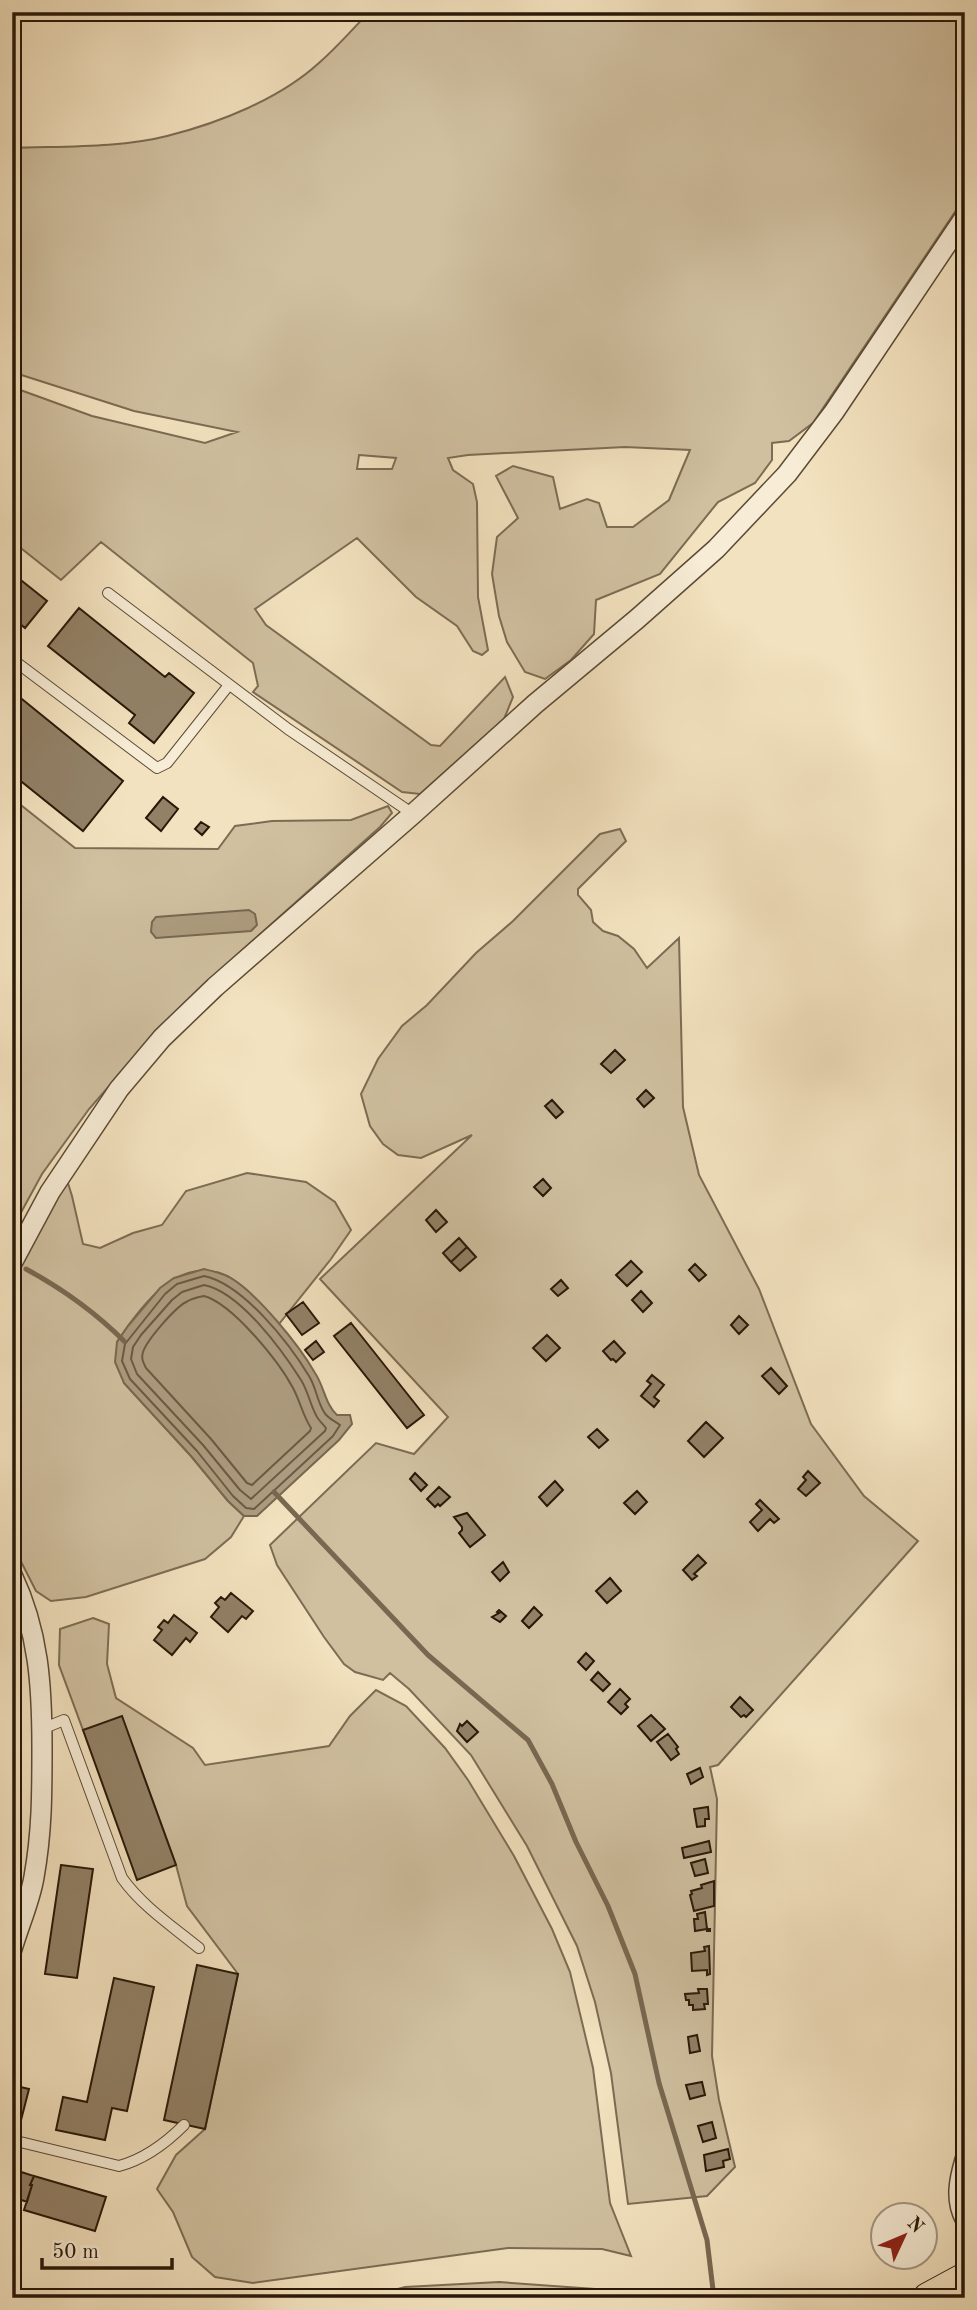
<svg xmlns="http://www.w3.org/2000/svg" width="977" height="2310" font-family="'Old Standard TT',serif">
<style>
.green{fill:#d0c0a0;stroke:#7c6c54;stroke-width:2;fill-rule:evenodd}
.water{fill:#ae9d81;stroke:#786851;stroke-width:2}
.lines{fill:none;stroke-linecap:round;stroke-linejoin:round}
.shore{stroke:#6b5a44;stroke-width:2}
.stream{stroke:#786851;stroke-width:5}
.building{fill:#928167;stroke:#281808;stroke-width:2}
.service-casing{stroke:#5b4a36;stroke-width:12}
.minor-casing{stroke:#5b4a36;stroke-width:22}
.primary-casing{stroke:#281808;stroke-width:32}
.service{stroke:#f7ecd5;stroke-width:10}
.minor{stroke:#f7ecd5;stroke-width:19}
.primary{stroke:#f3e2bf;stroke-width:30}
</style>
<rect width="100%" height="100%" fill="#f3e2bf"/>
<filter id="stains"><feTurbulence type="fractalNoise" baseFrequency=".00286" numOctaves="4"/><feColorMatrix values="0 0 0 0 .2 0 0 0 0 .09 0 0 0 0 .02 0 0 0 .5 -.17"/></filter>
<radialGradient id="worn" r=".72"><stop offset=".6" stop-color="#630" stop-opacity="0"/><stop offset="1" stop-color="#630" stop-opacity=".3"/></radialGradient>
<path class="green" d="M 369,12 L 965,12 L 965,197 L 813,423 L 789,441 L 772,443 L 772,460 L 755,483 L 718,502 L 660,574 L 596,600 L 594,634 L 571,660 L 545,679 L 525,672 L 507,642 L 499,616 L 492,574 L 497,537 L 518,518 L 496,476 L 513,466 L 553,477 L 560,509 L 587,499 L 599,503 L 607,527 L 633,527 L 669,500 L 690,450 L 625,447 L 468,455 L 448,458 L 453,470 L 473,484 L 477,502 L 478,597 L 488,650 L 482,655 L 473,651 L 457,626 L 416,597 L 357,538 L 255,609 L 266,625 L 431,745 L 440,746 L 505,677 L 513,697 L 504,719 L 420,794 L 402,792 L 253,692 L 258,686 L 253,663 L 101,542 L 61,580 L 12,541 L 12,387 L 92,416 L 205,443 L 237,432 L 134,411 L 12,372 L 12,148 C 60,146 121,148 167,136 C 219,123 280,99 320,62 C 337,47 353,29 369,12 ZM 359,455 L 396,458 L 392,469 L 357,469 Z
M 12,798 L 75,848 L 218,849 L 235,826 L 272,821 L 351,820 L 388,806 L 392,813 L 380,827 L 238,954 L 131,1061 L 89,1109 L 42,1174 L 12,1229 L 12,1103 L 15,1103 L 19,1078 L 16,1062 L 12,1060 Z
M 620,829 L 626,841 L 578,889 L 578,895 L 591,910 L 593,922 L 603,931 L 618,936 L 634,949 L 647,968 L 679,938 L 683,1107 L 699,1175 L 759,1289 L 811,1424 L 864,1496 L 918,1541 L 718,1765 L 710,1767 L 717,1799 L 712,2056 L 719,2100 L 735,2167 L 707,2196 L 628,2204 L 611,2073 L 595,2002 L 577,1946 L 527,1846 L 471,1755 L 409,1689 L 390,1673 L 383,1680 L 355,1672 L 344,1664 L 324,1637 L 277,1565 L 270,1545 L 376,1443 L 414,1454 L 448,1417 L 320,1279 L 472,1135 L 421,1158 L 398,1155 L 383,1144 L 370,1126 L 361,1094 L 378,1059 L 402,1026 L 427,1005 L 476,953 L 513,921 L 600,834 Z
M 247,1173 L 306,1182 L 335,1202 L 351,1230 L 331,1259 L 279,1324 C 263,1307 248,1287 227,1276 C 179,1253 140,1307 117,1342 L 124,1383 L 191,1456 L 228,1501 L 244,1516 L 231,1537 L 205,1559 L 86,1597 L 51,1601 L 36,1591 L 12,1544 L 12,1279 L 51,1203 L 67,1180 L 72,1196 L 83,1244 L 100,1248 L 133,1233 L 162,1225 L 186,1191 Z
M 93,1618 L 109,1624 L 107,1664 L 116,1698 L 193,1748 L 205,1765 L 329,1746 L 350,1716 L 376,1690 L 406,1706 L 445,1748 L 468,1780 L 514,1856 L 552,1929 L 570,1972 L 593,2068 L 610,2203 L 631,2256 L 602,2249 L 508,2248 L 253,2283 L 215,2277 L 192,2257 L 173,2212 L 157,2189 L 176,2155 L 205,2129 L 238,1974 L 187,1906 L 176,1865 L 122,1717 L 83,1730 L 59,1665 L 60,1629 Z
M 499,2282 L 595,2289 L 609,2298 L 365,2298 L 405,2287 Z"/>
<path class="water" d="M 249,910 L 255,914 L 257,925 L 251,931 L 156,938 L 151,932 L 152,922 L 156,917 Z
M 204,1269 C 212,1271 221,1273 229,1277 C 257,1293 299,1345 315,1373 C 324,1386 325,1404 337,1415 L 350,1415 L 352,1424 L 339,1440 L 257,1516 L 244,1516 L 228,1501 L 191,1456 L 124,1383 L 115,1362 L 117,1342 L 128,1326 L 160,1288 L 174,1278 Z"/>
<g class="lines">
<path class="shore" d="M 204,1276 C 243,1284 289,1343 309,1376 C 316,1387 317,1401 324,1412 C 327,1418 335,1421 340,1425 L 333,1436 L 254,1509 L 246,1508 L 233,1496 L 197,1451 L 130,1379 L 122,1361 L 125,1344 L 165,1294 L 177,1284 Z
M 204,1285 C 240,1292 282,1350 301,1380 C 308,1391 310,1404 316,1415 C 318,1420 323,1424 326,1428 L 325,1431 L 251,1499 L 240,1490 L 203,1445 L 137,1374 L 131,1359 L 133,1347 L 141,1335 L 172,1300 L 182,1292 Z
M 204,1296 C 233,1304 279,1362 293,1388 C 300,1401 303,1416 311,1428 L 310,1431 L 252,1485 L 247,1483 L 211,1439 L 146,1368 C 143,1362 141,1358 143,1352 C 147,1340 176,1306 188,1301 C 193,1298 199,1297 204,1296 Z"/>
<path class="stream" d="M 26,1269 C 61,1288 96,1313 124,1341
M 274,1492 L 428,1655 L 528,1740 L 552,1784 L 576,1842 L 608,1906 L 635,1974 L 659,2083 L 707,2240 L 714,2298"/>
</g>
<path class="building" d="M 12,573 L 47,601 L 25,628 L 12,617 Z
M 79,608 L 165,677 L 169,673 L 194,693 L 154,743 L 129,723 L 135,715 L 48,646 Z
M 12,691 L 123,781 L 83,831 L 12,774 Z
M 163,797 L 178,809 L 161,831 L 146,818 Z
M 201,822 L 209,827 L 202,835 L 195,829 Z
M 615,1050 L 625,1060 L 611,1073 L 601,1064 Z
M 646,1090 L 654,1098 L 644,1107 L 637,1099 Z
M 552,1100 L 563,1112 L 556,1118 L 545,1106 Z
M 543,1179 L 551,1188 L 543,1196 L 534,1187 Z
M 436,1210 L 447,1222 L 436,1232 L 426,1220 Z
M 459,1238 L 467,1247 L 451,1262 L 443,1253 Z
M 467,1247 L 476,1257 L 460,1271 L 451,1262 Z
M 631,1261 L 642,1272 L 627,1286 L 616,1275 Z
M 695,1264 L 706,1275 L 699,1281 L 689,1270 Z
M 561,1280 L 568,1288 L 558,1296 L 551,1289 Z
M 641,1291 L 652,1303 L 643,1312 L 632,1300 Z
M 303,1302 L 319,1323 L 302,1335 L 286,1314 Z
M 739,1316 L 748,1325 L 739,1334 L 731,1325 Z
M 351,1323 L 424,1415 L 407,1428 L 334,1336 Z
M 547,1335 L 560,1348 L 546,1361 L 533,1348 Z
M 316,1341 L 324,1352 L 313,1360 L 305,1350 Z
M 614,1341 L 625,1353 L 616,1362 L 613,1359 L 611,1360 L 603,1351 Z
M 771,1368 L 787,1386 L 779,1394 L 762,1376 Z
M 652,1375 L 664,1385 L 654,1397 L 659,1401 L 654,1407 L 641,1396 L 651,1384 L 647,1381 Z
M 706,1422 L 723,1438 L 704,1457 L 688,1441 Z
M 597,1429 L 608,1440 L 599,1448 L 588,1437 Z
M 808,1471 L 820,1483 L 806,1496 L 798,1489 L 806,1480 L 803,1477 Z
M 415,1473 L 427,1485 L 421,1491 L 410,1479 Z
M 555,1481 L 563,1490 L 547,1506 L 539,1497 Z
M 439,1487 L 450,1497 L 440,1506 L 438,1504 L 435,1507 L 427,1499 Z
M 637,1491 L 647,1502 L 635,1514 L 624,1503 Z
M 760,1500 L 779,1519 L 774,1523 L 770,1519 L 758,1531 L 750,1522 L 762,1510 L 756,1504 Z
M 467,1513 L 485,1535 L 470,1547 L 459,1533 L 462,1530 L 462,1527 L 454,1517 Z
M 698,1555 L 706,1563 L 694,1574 L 697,1576 L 692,1580 L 683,1570 Z
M 503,1562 L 509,1572 L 500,1581 L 492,1572 Z
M 610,1578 L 621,1591 L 607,1603 L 596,1591 Z
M 231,1593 L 253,1611 L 246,1619 L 242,1616 L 228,1632 L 211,1617 L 219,1607 L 215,1603 L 221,1597 L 225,1600 Z
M 534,1607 L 542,1615 L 529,1628 L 522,1621 Z
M 499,1610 L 506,1616 L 500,1622 L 492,1617 L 499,1613 L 497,1612 Z
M 174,1615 L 197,1633 L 190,1642 L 186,1638 L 172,1655 L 154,1640 L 162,1630 L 158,1627 L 164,1620 L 168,1623 Z
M 586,1653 L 594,1661 L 586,1670 L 578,1662 Z
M 598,1672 L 610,1684 L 603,1691 L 591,1680 Z
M 620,1689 L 630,1699 L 625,1704 L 628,1707 L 621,1714 L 608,1702 Z
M 740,1697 L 753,1710 L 746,1717 L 744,1715 L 741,1717 L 731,1707 Z
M 651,1715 L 665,1729 L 651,1741 L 638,1726 Z
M 122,1716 L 176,1865 L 137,1880 L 83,1730 Z
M 467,1721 L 478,1732 L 467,1742 L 457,1731 L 460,1724 L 462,1726 Z
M 668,1734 L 678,1747 L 676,1749 L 679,1754 L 671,1760 L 657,1742 Z
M 700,1768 L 703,1777 L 691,1784 L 687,1774 Z
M 708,1807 L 709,1819 L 705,1819 L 705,1826 L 697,1827 L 694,1809 Z
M 709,1841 L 711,1852 L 684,1858 L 682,1848 Z
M 705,1859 L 708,1873 L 695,1876 L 691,1863 Z
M 61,1865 L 93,1869 L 77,1978 L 45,1974 Z
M 714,1881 L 714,1906 L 694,1911 L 690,1895 L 692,1894 L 691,1891 L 702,1888 L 701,1885 Z
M 705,1912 L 707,1929 L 710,1929 L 710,1931 L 707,1931 L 707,1929 L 695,1931 L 694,1919 L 698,1919 L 697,1914 Z
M 709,1946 L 710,1974 L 707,1975 L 707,1970 L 692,1971 L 691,1953 L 705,1951 L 704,1947 Z
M 197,1965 L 238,1974 L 205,2129 L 164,2120 Z
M 114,1978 L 154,1987 L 127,2111 L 112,2108 L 105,2140 L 56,2130 L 63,2097 L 87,2102 Z
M 698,1989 L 707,1989 L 708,2004 L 704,2004 L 705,2009 L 693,2010 L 693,2005 L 689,2005 L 689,2000 L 686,2000 L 685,1994 L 699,1993 Z
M 697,2035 L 700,2051 L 690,2053 L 688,2037 Z
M 702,2082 L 705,2095 L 690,2099 L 686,2085 Z
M 12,2085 L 29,2089 L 19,2128 L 12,2126 Z
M 712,2122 L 716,2138 L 703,2142 L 698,2126 Z
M 728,2149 L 730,2159 L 723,2161 L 724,2167 L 706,2171 L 704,2155 Z
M 18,2171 L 34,2176 L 30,2185 L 32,2185 L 27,2202 L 16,2198 L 12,2213 L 12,2189 Z
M 34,2176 L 106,2197 L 95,2231 L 24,2210 L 32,2185 L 30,2185 Z"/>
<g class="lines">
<defs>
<path id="service" d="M 108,593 L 288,729 L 413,814
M 12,659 L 157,768 L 167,763 L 229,685
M 42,1729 L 64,1720 L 122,1878 C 142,1906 172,1926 199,1948
M 12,2140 L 119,2166 C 145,2159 166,2143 184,2125"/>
<path id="minor" d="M 12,1263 L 50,1192 L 119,1089 L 162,1038 L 215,987 L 413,814 L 535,704 L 637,619 L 716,549 L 787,474 L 834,412 L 965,217
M 12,1575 C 39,1632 42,1686 42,1748 C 42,1794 42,1832 34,1877 C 30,1901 19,1925 12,1949
M 965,2160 C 959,2180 955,2200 965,2219"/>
<path id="primary" d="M 928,2298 L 965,2278"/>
</defs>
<use href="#service" class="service-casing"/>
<use href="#minor" class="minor-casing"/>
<use href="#primary" class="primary-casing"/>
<use href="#service" class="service"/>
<use href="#minor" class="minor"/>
<use href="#primary" class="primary"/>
</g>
<rect width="977" height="2310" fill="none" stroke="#f3e2bf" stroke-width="42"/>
<rect x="14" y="14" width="949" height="2282" fill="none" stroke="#281808" stroke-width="3.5"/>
<rect x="21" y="21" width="935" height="2268" fill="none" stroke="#281808" stroke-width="2"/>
<g transform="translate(904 2236) rotate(46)"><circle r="33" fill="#f7ecd5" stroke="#a49783" stroke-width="2"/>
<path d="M0-5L12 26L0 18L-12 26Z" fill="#8f2418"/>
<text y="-10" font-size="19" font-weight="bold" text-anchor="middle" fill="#281808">N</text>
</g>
<path d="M42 2258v10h130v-10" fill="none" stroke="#281808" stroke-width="3.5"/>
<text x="52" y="2258" font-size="21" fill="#281808" stroke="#f7ecd5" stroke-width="5" paint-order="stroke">50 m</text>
<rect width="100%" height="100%" filter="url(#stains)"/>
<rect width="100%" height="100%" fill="url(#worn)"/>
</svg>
